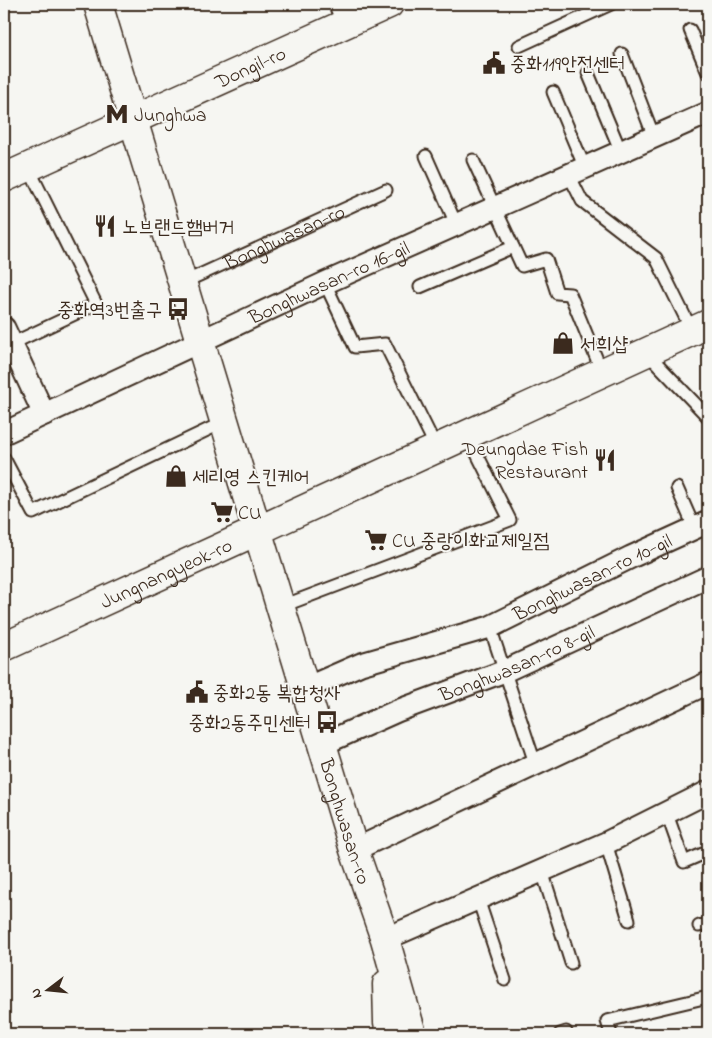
<svg xmlns="http://www.w3.org/2000/svg" width="712" height="1038" font-family="'Indie Flower','Poor Story',sans-serif">
<style>
.lines{fill:none;stroke-linecap:round;stroke-linejoin:round}
.lane-casing{stroke:#3b2a1e;stroke-width:15}
.street-casing{stroke:#3b2a1e;stroke-width:25}
.secondary-casing{stroke:#3b2a1e;stroke-width:31}
.primary-casing{stroke:#3b2a1e;stroke-width:31}
.lane{stroke:#f6f6f2;stroke-width:11}
.street{stroke:#f6f6f2;stroke-width:21}
.secondary{stroke:#f6f6f2;stroke-width:28}
.primary{stroke:#f6f6f2;stroke-width:28}
.labels{text-anchor:middle;stroke-width:4;stroke-linejoin:round;paint-order:stroke}
.poi-label{font-size:20px;fill:#3b2a1e;stroke:#f6f6f2;text-anchor:start}
.street-label{font-size:20px;fill:#3b2a1e;stroke:#f6f6f2}
</style>
<rect width="100%" height="100%" fill="#f6f6f2"/>
<filter id="ink" filterUnits="userSpaceOnUse"><feTurbulence type="fractalNoise" baseFrequency=".02" numOctaves="2"/><feDisplacementMap in="SourceGraphic" scale="10" xChannelSelector="R" yChannelSelector="G"/><feConvolveMatrix kernelMatrix="1 2 1 2 8 2 1 2 1" color-interpolation-filters="sRGB"/></filter>
<g filter="url(#ink)">
<g class="lines">
<defs>
<g id="lane">
<path d="M 690,30 L 708,73"/>
<path d="M 519,46 L 611,4"/>
<path d="M 622,54 L 654,137"/>
<path d="M 588,73 L 621,152"/>
<path d="M 553,92 L 585,168"/>
<path d="M 426,156 L 457,226"/>
<path d="M 473,160 L 522,266 L 546,259 L 557,293 L 570,294 L 602,372"/>
<path d="M 569,175 L 582,201 L 656,258 L 692,331"/>
<path id="s1" d="M 182,283 L 386,190"/>
<path d="M 325,283 L 355,347 L 385,344 L 436,447"/>
<path d="M 420,287 L 513,247"/>
<path d="M 11,344 L 96,304 L 28,167"/>
<path d="M 646,352 L 708,417"/>
<path d="M 4,458 L 33,513 L 224,422"/>
<path d="M 677,488 L 694,527"/>
<path d="M 280,607 L 510,520 L 467,434"/>
<path d="M 490,627 L 535,763"/>
<path d="M 667,814 L 684,862 L 705,853"/>
<path d="M 606,843 L 629,920"/>
<path d="M 542,871 L 571,963"/>
<path d="M 478,899 L 505,980"/>
<path d="M 699,926 L 708,924"/>
<path d="M 560,1034 L 566,1032"/>
<path d="M 611,1034 L 607,1021 L 708,997"/>
</g>
<g id="street">
<path d="M 340,4 L 348,24"/>
<path d="M 4,328 L 44,414"/>
<path id="s2" d="M 4,433 L 325,283 L 708,113"/>
<path id="s3" d="M 306,688 L 361,664 L 490,627 L 631,557 L 708,522"/>
<path id="s4" d="M 323,744 L 397,711 L 505,671 L 708,577"/>
<path d="M 354,850 L 708,683"/>
<path d="M 385,939 L 606,843 L 708,792"/>
</g>
<g id="secondary">
<path id="s5" d="M 98,4 L 354,850 L 385,939 L 412,1034"/>
<path id="s6" d="M 4,647 L 708,324"/>
<path d="M 387,984 L 388,1022 L 391,1034"/>
</g>
<g id="primary">
<path id="s7" d="M 4,178 L 389,4"/>
</g>
</defs>
<use href="#lane" class="lane-casing"/>
<use href="#street" class="street-casing"/>
<use href="#secondary" class="secondary-casing"/>
<use href="#primary" class="primary-casing"/>
<use href="#lane" class="lane"/>
<use href="#street" class="street"/>
<use href="#secondary" class="secondary"/>
<use href="#primary" class="primary"/>
</g>
</g>
<defs>
<symbol id="civic-bare" viewBox="-9 -9 18 18"><path d="M-.6-6.5H3V-4.5H.6V-3L4-1V1h2V6H-6V1h2V-1L-.6-3ZM-1.2 2.5V6h2.4V2.5Z" fill="#3b2a1e" stroke="#f6f6f2" stroke-width="2.5" paint-order="stroke"/></symbol>
<symbol id="metro-bare" viewBox="-9 -9 18 18"><path d="M-5.5 5V-5H-3L0 0L3-5H5.5V5H3V-.5L0 4L-3-.5V5Z" fill="#3b2a1e" stroke="#f6f6f2" stroke-width="2.5" paint-order="stroke"/></symbol>
<symbol id="restaurant-bare" viewBox="-9 -9 18 18"><path d="M-5-6h1v4h1v-4h1v4h1v-4h1v5L-1.5 .5V6h-2V.5L-5-1ZM5-6V6H3V1.5H1.5Q1.5-4 5-6Z" fill="#3b2a1e" stroke="#f6f6f2" stroke-width="2.5" paint-order="stroke"/></symbol>
<symbol id="bus-bare" viewBox="-9 -9 18 18"><path d="M-5-6H5V4H4V6H2V4H-2V6H-4V4H-5ZM-3.5-4V0h7V-4ZM-3.5 1.2v1.5H-2V1.2ZM2 1.2v1.5H3.5V1.2Z" fill="#3b2a1e" stroke="#f6f6f2" stroke-width="2.5" paint-order="stroke"/></symbol>
<symbol id="shop-bare" viewBox="-9 -9 18 18"><path d="M-5-2.5h2.3a2.7 3.5 0 0 1 5.4 0H5L5.5 6h-11ZM-1.5-2.5h3a1.5 2.3 0 0 0-3 0Z" fill="#3b2a1e" stroke="#f6f6f2" stroke-width="2.5" paint-order="stroke"/></symbol>
<symbol id="supermarket-bare" viewBox="-9 -9 18 18"><path d="M-6-5.5h2.5l.6 2H6L4.5 2H-2.5L-4.4-4H-6ZM-1.5 3.2a1.3 1.3 0 1 0 .1 0ZM3 3.2a1.3 1.3 0 1 0 .1 0Z" fill="#3b2a1e" stroke="#f6f6f2" stroke-width="2.5" paint-order="stroke"/></symbol>
</defs>
<g fill-rule="evenodd">
<use href="#civic-bare" x="478" y="47" width="32" height="32"/>
<use href="#metro-bare" x="101" y="98" width="32" height="32"/>
<use href="#restaurant-bare" x="89" y="210" width="32" height="32"/>
<use href="#bus-bare" x="162" y="293" width="32" height="32"/>
<use href="#shop-bare" x="547" y="327" width="32" height="32"/>
<use href="#restaurant-bare" x="589" y="444" width="32" height="32"/>
<use href="#shop-bare" x="160" y="460" width="32" height="32"/>
<use href="#supermarket-bare" x="206" y="496" width="32" height="32"/>
<use href="#supermarket-bare" x="360" y="524" width="32" height="32"/>
<use href="#civic-bare" x="181" y="676" width="32" height="32"/>
<use href="#bus-bare" x="311" y="706" width="32" height="32"/>
</g>
<g class="labels">
<g class="poi-label">
<text x="510" y="70">중화119안전센터</text>
<text x="134" y="121">Junghwa</text>
<text x="122" y="233">노브랜드햄버거</text>
<text x="162" y="316" text-anchor="end">중화역3번출구</text>
<text x="580" y="350">서희샵</text>
<text x="588" y="455" text-anchor="end">Deungdae Fish<tspan x="588" dy="23">Restaurant</tspan></text>
<text x="192" y="483">세리영 스킨케어</text>
<text x="238" y="519">CU</text>
<text x="392" y="547">CU 중랑이화교제일점</text>
<text x="213" y="699">중화2동 복합청사</text>
<text x="311" y="729" text-anchor="end">중화2동주민센터</text>
</g>
<g class="street-label">
<text dy="7" stroke="none"><textPath href="#s7" startOffset="270">Dongil-ro</textPath></text>
<text dy="7" stroke="none"><textPath href="#s1" startOffset="112">Bonghwasan-ro</textPath></text>
<text dy="7" stroke="none"><textPath href="#s2" startOffset="358">Bonghwasan-ro 16-gil</textPath></text>
<text dy="7" stroke="none"><textPath href="#s6" startOffset="178">Jungnangyeok-ro</textPath></text>
<text dy="7" stroke="none"><textPath href="#s3" startOffset="308">Bonghwasan-ro 10-gil</textPath></text>
<text dy="7" stroke="none"><textPath href="#s4" startOffset="210">Bonghwasan-ro 8-gil</textPath></text>
<text dy="7" stroke="none"><textPath href="#s5" startOffset="854">Bonghwasan-ro</textPath></text>
</g>
</g>
<rect width="712" height="1038" fill="none" stroke="#f6f6f2" stroke-width="20"/>
<rect x="10" y="10" width="692" height="1018" fill="none" stroke="#3b2a1e" stroke-width="2" filter="url(#ink)"/>
<g transform="translate(48 990) rotate(254)" stroke="#f6f6f2" stroke-width="4" paint-order="stroke">
<path d="M0-4L9 19L0 12L-9 19Z" fill="#3b2a1e"/>
<text y="-8" font-size="14" font-weight="bold" text-anchor="middle" fill="#3b2a1e">N</text>
</g>
</svg>
